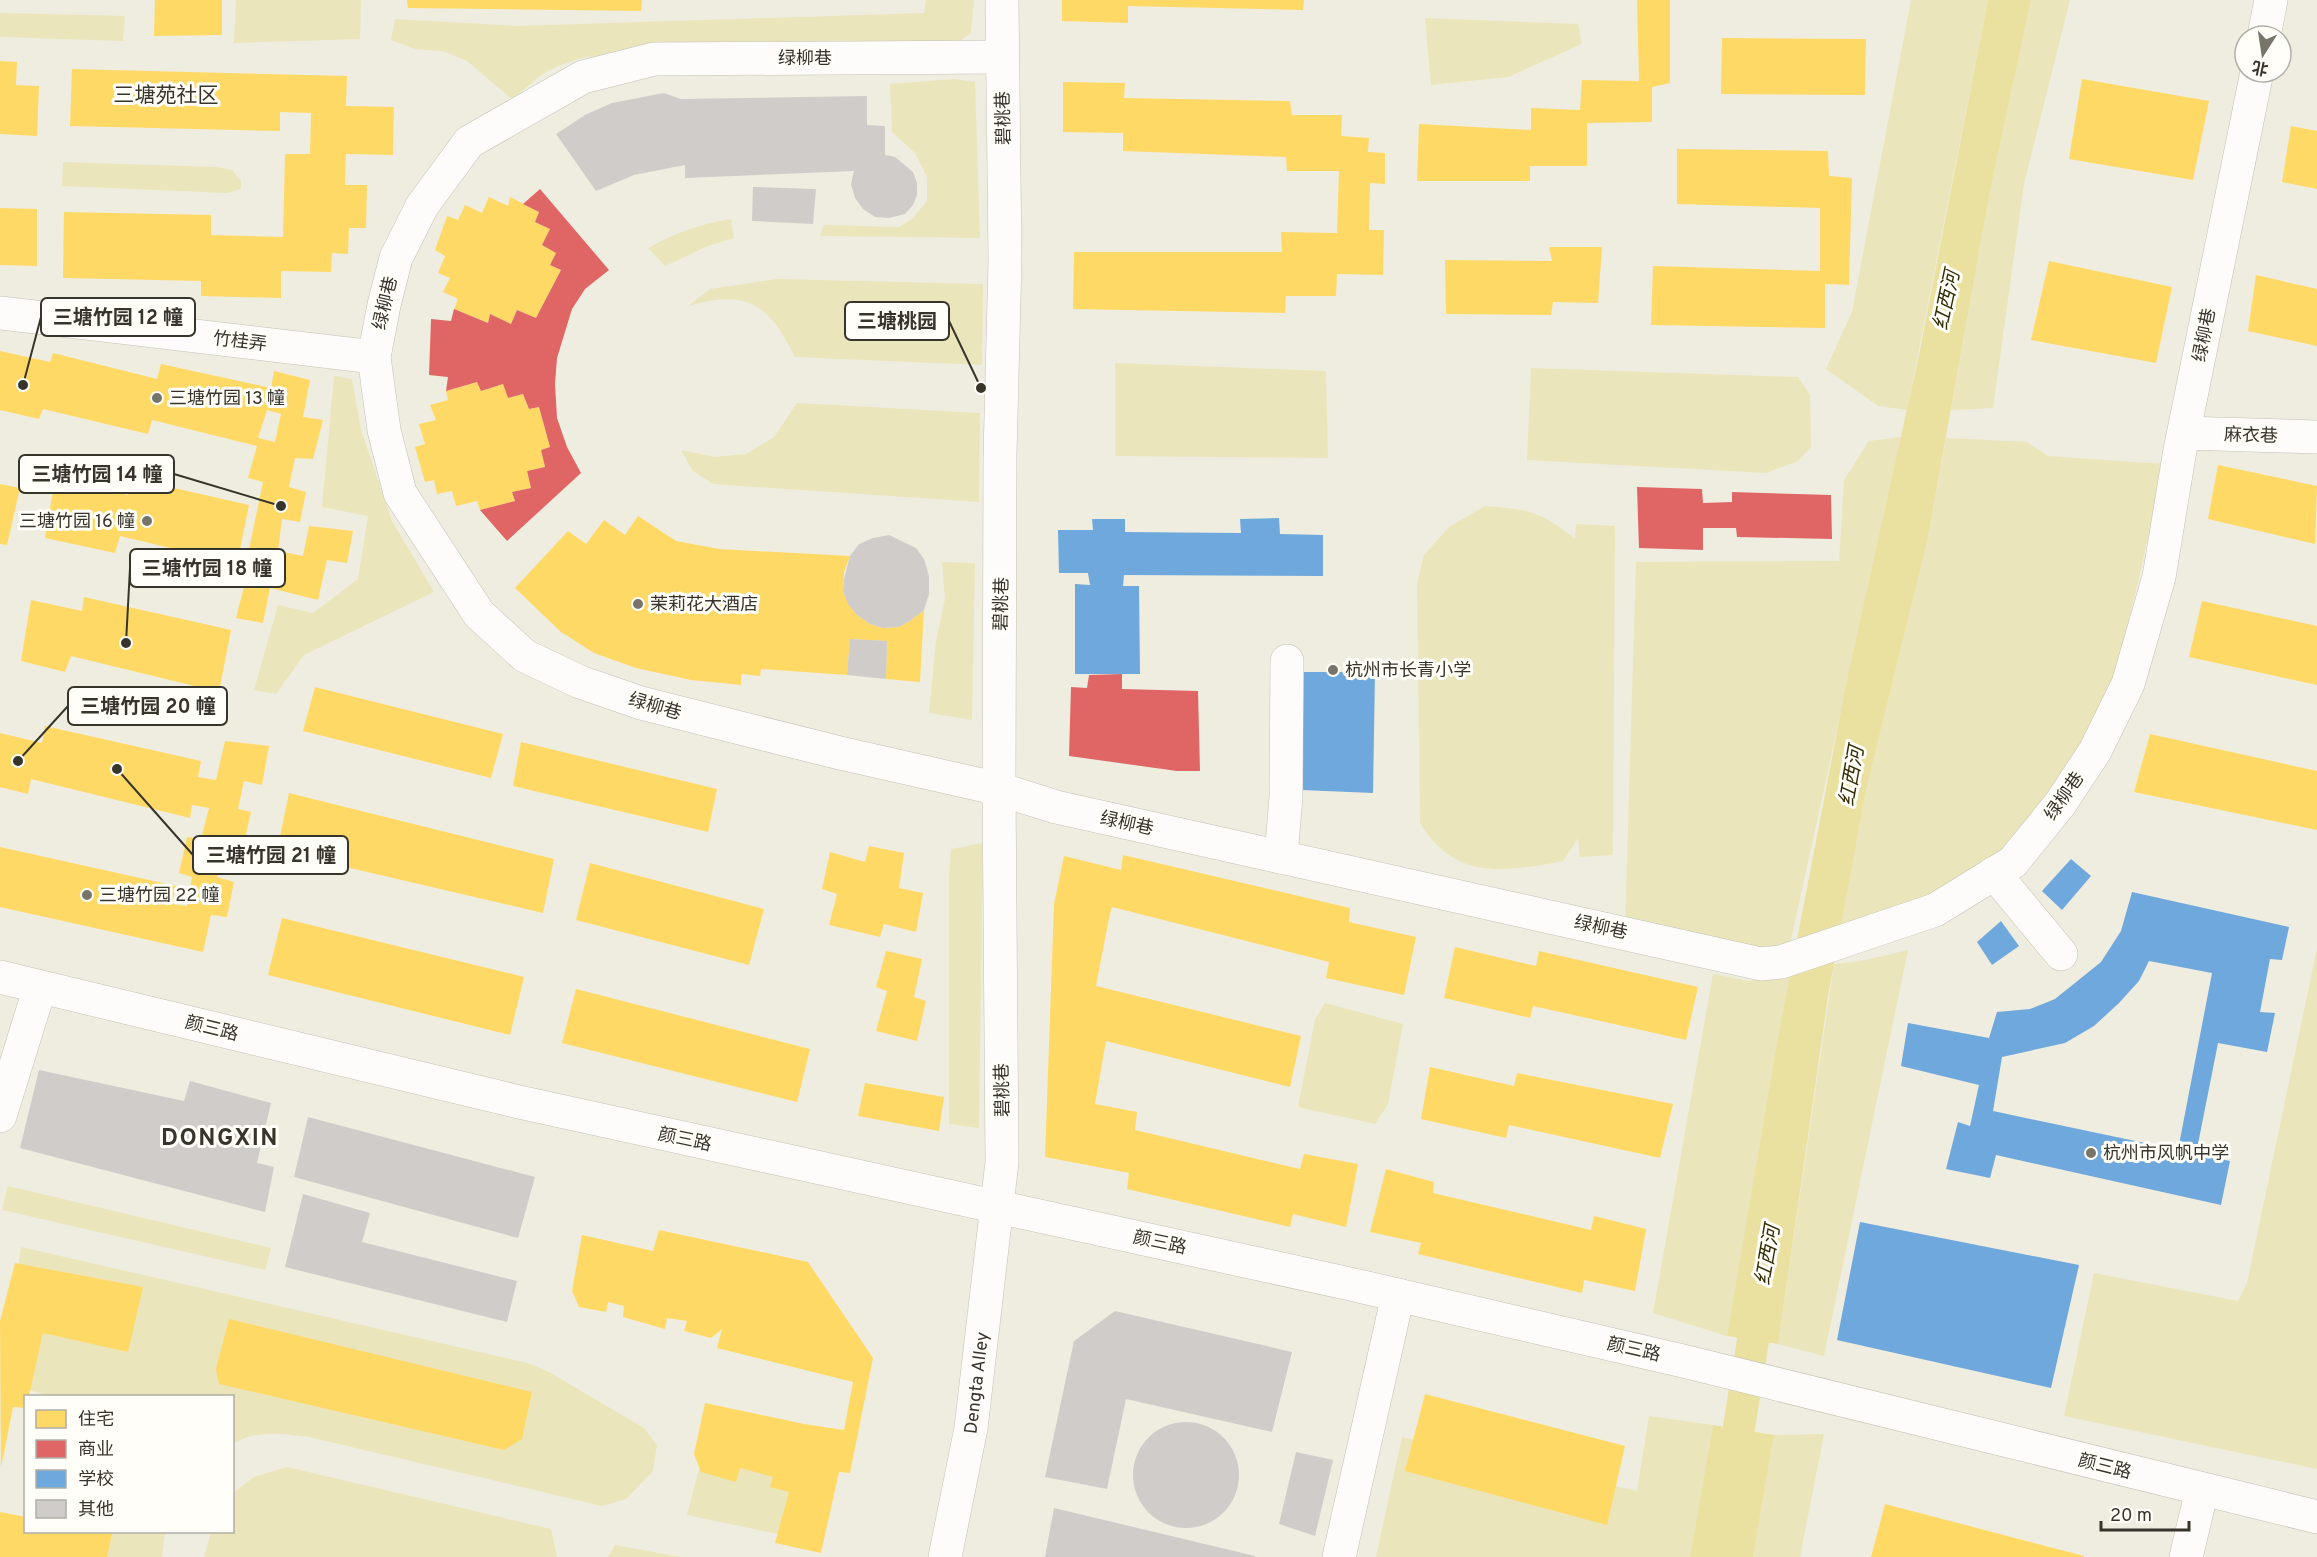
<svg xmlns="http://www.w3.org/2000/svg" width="2317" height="1557" font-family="Overpass,'Noto Sans SC',sans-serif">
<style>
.green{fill:#ebe5bb}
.water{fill:#eae09f}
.homes{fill:#ffd966;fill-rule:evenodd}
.shops{fill:#e06666}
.schools{fill:#6fa8dc;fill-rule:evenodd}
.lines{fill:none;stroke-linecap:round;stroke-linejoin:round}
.canal{stroke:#eae09f;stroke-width:32}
.building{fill:#d0ccca}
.minor-casing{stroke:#c2c1b6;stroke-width:34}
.minor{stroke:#fdfcfa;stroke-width:33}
.poi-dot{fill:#77756a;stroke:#fffef9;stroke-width:2}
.labels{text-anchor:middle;stroke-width:6;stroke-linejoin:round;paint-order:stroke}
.street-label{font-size:18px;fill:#37352b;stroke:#fffef9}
.poi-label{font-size:18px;fill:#37352b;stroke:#fffef9;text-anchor:start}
.water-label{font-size:20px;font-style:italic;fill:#332d06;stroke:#fffef9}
.quarter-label{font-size:21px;fill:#37352b;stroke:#fffef9}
.district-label{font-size:24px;font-weight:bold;letter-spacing:1.5px;fill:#37352b;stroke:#fffef9}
.leader{fill:none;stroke:#37352b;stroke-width:2}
.callout-dot{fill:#37352b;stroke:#fffef9;stroke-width:2}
.callout{fill:#fffef9;stroke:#37352b;stroke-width:2}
.callout-label{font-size:20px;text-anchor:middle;font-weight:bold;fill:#37352b}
</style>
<rect width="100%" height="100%" fill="#efeddf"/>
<path class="green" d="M 236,0 L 361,0 L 360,39 L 234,43 Z
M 926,0 L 974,0 L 971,33 L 958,42 L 586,57 C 548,68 541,73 513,100 L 467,61 L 442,51 L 415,49 L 391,40 L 395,19 L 517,26 L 924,13 Z
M 1911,0 L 1988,0 L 1907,410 L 1878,406 L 1826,369 L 1852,312 Z
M 2031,0 L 2070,0 L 2024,184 L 1993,408 L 1951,410 L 1990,191 Z
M 0,13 L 125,16 L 123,41 L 0,37 Z
M 1425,18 L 1578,24 L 1582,44 L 1508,77 L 1431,85 Z
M 955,79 L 975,82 L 980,238 L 820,236 L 824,225 L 899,227 L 912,219 L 927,201 L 927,177 L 915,153 L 892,132 L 890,84 Z
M 63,162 L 216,167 L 232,170 L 241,181 L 241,189 L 227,193 L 62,186 Z
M 731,219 L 734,238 L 708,246 L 665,266 L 648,248 C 675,233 700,224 731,219 Z
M 777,279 L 983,284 L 982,365 L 795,357 C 768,303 748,289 688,306 L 710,289 Z
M 1115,363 L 1326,371 L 1328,458 L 1115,456 Z
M 1531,368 L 1798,377 L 1810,395 L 1811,447 L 1798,461 L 1766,473 L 1527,460 Z
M 334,376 L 352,379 L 361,430 L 392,521 L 434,592 L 304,655 L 276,694 L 254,690 L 278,605 L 313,613 L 358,579 L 368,516 L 322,507 Z
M 797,403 L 980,413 L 979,502 L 713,484 L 693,471 L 681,450 L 715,457 L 746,454 L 774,437 Z
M 1901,437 L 1789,949 L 1778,958 L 1625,924 L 1636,562 L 1839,561 L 1844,480 L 1869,441 Z
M 1946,438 L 2027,442 L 2048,456 L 2164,464 L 2137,587 L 2111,686 L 2076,753 L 2004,852 L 1932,894 L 1840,928 L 1866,790 L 1927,542 Z
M 1485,506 C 1527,509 1542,512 1575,539 L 1576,524 L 1615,526 L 1613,855 L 1580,857 L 1578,838 L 1563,861 C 1505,872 1455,881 1420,823 L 1417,583 L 1424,555 L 1449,527 Z
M 942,562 L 975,563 L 972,720 L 929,713 L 936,641 L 945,599 Z
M 983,843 L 979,1128 L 949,1124 L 949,877 L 951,849 Z
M 2317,948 L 2317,1469 L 2064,1416 L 2094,1273 L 2238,1301 L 2247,1283 Z
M 1908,950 L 1824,1356 L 1778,1344 L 1834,964 L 1861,961 Z
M 1713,974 L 1749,981 L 1791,974 L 1727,1336 L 1653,1313 Z
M 1325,1003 L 1403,1024 L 1388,1104 L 1375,1124 L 1298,1107 L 1315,1020 Z
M 8,1186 L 271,1248 L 265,1270 L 2,1210 Z
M 21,1247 L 528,1363 L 549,1372 L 644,1428 L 657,1445 L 653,1471 L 626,1499 L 602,1506 L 309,1437 C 283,1434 256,1429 233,1444 L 232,1396 L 50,1396 L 4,1383 Z
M 1649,1416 L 1713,1425 L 1690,1557 L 1376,1557 L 1402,1437 L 1637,1491 Z
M 710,1426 L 814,1447 L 801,1539 L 687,1515 Z
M 1824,1434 L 1800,1557 L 1753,1557 L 1774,1435 Z
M 287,1467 L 551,1529 L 557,1557 L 204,1557 L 211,1532 L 232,1532 L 233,1493 L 254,1477 Z
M 39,1532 L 165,1532 L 162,1557 L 0,1557 L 0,1535 L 38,1537 Z
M 615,1545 L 681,1557 L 608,1557 Z"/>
<path class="water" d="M 1988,0 L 2031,0 L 1990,191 L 1927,542 L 1866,790 L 1828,996 L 1778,1344 L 1727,1336 L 1777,1044 L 1846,685 L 1919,355 Z
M 1713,1425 L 1774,1435 L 1753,1557 L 1690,1557 Z"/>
<path class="homes" d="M 155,0 L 222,0 L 222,35 L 154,36 Z
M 407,0 L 642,0 L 641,11 L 408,8 Z
M 1062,0 L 1304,0 L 1303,10 L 1128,6 L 1128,23 L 1062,21 Z
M 1637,0 L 1670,0 L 1670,83 L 1652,87 L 1652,122 L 1587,123 L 1587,166 L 1530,166 L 1530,181 L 1417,181 L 1419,124 L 1531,130 L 1531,108 L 1580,110 L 1582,80 L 1639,81 Z
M 1722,38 L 1866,39 L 1865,95 L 1721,94 Z
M 0,61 L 17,62 L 16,85 L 39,86 L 37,136 L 0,134 Z
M 72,69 L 347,76 L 346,106 L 394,107 L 393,155 L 346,154 L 345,185 L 367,185 L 366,228 L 349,228 L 348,254 L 332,253 L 331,272 L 281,271 L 281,298 L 201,296 L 201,281 L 63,278 L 64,212 L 211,215 L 211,235 L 283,237 L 285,154 L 310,154 L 311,113 L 280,112 L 280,131 L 70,126 Z
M 2082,79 L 2209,101 L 2193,180 L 2069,159 Z
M 1063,82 L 1125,83 L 1124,98 L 1290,101 L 1292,115 L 1342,115 L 1341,136 L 1369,138 L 1368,152 L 1385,153 L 1385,184 L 1370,183 L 1369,230 L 1384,230 L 1383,275 L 1337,274 L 1336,296 L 1286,296 L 1285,313 L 1073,309 L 1074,252 L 1282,252 L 1281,232 L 1337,233 L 1339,171 L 1287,171 L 1286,157 L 1123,151 L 1123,133 L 1063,132 Z
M 2291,126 L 2317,131 L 2317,189 L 2282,182 Z
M 1677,149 L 1828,151 L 1829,176 L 1852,178 L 1849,285 L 1825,284 L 1825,328 L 1651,325 L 1653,266 L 1820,271 L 1820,208 L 1677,204 Z
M 489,197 L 508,206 L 510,197 L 539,212 L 535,222 L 550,229 L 542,245 L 556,253 L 550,265 L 561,270 L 536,318 L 517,310 L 511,324 L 490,314 L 488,323 L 454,309 L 458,299 L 443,292 L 450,278 L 438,273 L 445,256 L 435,250 L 447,216 L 458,220 L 465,205 L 482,213 Z
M 0,208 L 37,209 L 37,266 L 0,265 Z
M 1549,247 L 1602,247 L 1598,303 L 1553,302 L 1551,315 L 1446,314 L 1445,260 L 1552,261 Z
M 2049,261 L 2172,287 L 2156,363 L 2031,340 Z
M 2256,275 L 2317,289 L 2317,346 L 2248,331 Z
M 0,351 L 50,362 L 53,353 L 157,379 L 161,364 L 271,388 L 274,371 L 310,380 L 303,417 L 323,420 L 313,459 L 295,458 L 289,487 L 306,492 L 300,522 L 282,519 L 278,551 L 303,556 L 309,526 L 353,531 L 347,563 L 327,560 L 318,600 L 270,588 L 263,623 L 236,618 L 247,575 L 261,578 L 266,557 L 248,554 L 263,482 L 248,478 L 257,446 L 152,420 L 148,434 L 43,409 L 39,419 L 0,410 ZM 267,410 L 281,414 L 275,442 L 258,438 Z
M 477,382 L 481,391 L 503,384 L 508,398 L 523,394 L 529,409 L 539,407 L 550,447 L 541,450 L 545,467 L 527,471 L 531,488 L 512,492 L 515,501 L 480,510 L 477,501 L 456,506 L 452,491 L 437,494 L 434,480 L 425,482 L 415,447 L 425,444 L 419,424 L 436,420 L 430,405 L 448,400 L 446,391 Z
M 2218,465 L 2317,486 L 2315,544 L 2208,519 Z
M 130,478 L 249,505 L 237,564 L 120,536 L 115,553 L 45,538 L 55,479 L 128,495 Z
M 0,484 L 20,488 L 7,545 L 0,544 Z
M 638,516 L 676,541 L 719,549 L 850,556 L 844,572 L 843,591 L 848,604 L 857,615 L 870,624 L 883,628 L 899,627 L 910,621 L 924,610 L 920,682 L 886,679 L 887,641 L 850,639 L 847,675 L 761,669 L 760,676 L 741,674 L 741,685 L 691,680 L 636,668 L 594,653 L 561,632 L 515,588 L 568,531 L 586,544 L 604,520 L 625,535 Z
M 84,597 L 231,630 L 219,692 L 71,656 L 65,672 L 21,661 L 31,600 L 82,611 Z
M 2202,601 L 2317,626 L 2317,685 L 2189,657 Z
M 315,687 L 503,734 L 491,778 L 303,731 Z
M 45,726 L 201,761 L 198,777 L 216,780 L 225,741 L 269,746 L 262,785 L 244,781 L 238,809 L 251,812 L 242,851 L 224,847 L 217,877 L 234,882 L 227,917 L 211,915 L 203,952 L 0,907 L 0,847 L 176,886 L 172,904 L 187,906 L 192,877 L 179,873 L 187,837 L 201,839 L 209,808 L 192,805 L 190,818 L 31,779 L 28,794 L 0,787 L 0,733 L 42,743 Z
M 2150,734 L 2317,771 L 2317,830 L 2134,792 Z
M 521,742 L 717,789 L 708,832 L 513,786 Z
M 289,793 L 554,859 L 543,913 L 277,851 Z
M 869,846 L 904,853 L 899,888 L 923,893 L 916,932 L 884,924 L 880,937 L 829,925 L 837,894 L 822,889 L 830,852 L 865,862 Z
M 1123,855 L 1350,908 L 1349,922 L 1416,937 L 1404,995 L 1326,978 L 1329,962 L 1112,907 L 1109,918 L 1096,986 L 1301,1036 L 1290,1087 L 1106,1041 L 1095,1104 L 1137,1112 L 1135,1130 L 1300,1169 L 1304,1154 L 1358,1164 L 1346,1227 L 1293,1214 L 1290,1227 L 1127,1189 L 1129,1173 L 1045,1157 L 1054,904 L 1064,856 L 1121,870 Z
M 590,863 L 764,909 L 749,965 L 576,920 Z
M 282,918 L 524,977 L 510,1035 L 268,975 Z
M 1455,947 L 1536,966 L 1539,951 L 1698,987 L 1686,1040 L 1533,1006 L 1530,1018 L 1444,998 Z
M 886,951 L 922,959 L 914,997 L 926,1001 L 917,1041 L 876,1031 L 887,991 L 876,987 Z
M 576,989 L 810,1049 L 797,1102 L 562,1043 Z
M 1430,1067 L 1514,1086 L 1517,1073 L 1673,1104 L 1660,1158 L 1509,1125 L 1506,1138 L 1421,1119 Z
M 865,1083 L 944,1097 L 939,1131 L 858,1116 Z
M 1386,1169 L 1434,1182 L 1433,1193 L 1591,1230 L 1594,1216 L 1646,1229 L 1635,1291 L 1584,1280 L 1582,1293 L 1418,1254 L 1421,1243 L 1370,1232 Z
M 659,1230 L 808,1262 L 873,1358 L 850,1473 L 839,1472 L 821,1553 L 775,1543 L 789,1492 L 770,1487 L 773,1477 L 740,1468 L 736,1482 L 701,1472 L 694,1454 L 705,1403 L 804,1424 L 844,1430 L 853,1382 L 717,1348 L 722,1329 L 711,1338 L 684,1331 L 687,1321 L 667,1318 L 665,1329 L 623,1317 L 624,1306 L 608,1302 L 606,1312 L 579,1307 L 572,1291 L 582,1235 L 653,1251 Z
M 15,1263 L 143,1287 L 128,1352 L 43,1333 L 29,1396 L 26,1396 L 26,1408 L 13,1407 L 1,1468 L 0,1321 Z
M 229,1319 L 532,1392 L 522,1439 L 504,1450 L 219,1384 L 216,1369 Z
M 1425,1394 L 1625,1446 L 1607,1525 L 1405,1471 Z
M 1885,1504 L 2084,1556 L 2084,1557 L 1871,1557 Z
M 0,1512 L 26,1517 L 26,1532 L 112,1533 L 107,1557 L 0,1557 Z"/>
<path class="shops" d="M 540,189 L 609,270 L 585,289 L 572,309 L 557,358 L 555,384 L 557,418 L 567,447 L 581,473 L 507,541 L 480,510 L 515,501 L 512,492 L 531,488 L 527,471 L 545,467 L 541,450 L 550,447 L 539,407 L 529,409 L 523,394 L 508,398 L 503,384 L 481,391 L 477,382 L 446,391 L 448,377 L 429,375 L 431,319 L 451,321 L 454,309 L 488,323 L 490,314 L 511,324 L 517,310 L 536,318 L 561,270 L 550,265 L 556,253 L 542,245 L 550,229 L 535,222 L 539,212 L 523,204 Z
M 1637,487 L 1702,489 L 1703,503 L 1732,502 L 1732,492 L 1831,495 L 1832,539 L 1737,537 L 1736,528 L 1703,528 L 1703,550 L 1639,548 Z
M 1122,674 L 1122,689 L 1198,691 L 1200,771 L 1177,771 L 1069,756 L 1071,687 L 1087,688 L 1089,675 Z"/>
<path class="schools" d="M 1279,518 L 1280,534 L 1323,535 L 1323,576 L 1124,575 L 1123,586 L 1139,586 L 1140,674 L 1075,674 L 1075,584 L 1090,585 L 1088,573 L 1059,573 L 1058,530 L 1093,530 L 1092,519 L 1125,519 L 1125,532 L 1241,533 L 1240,519 Z
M 1303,672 L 1375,672 L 1373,793 L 1301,790 Z
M 2071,859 L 2091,876 L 2062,910 L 2042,891 Z
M 2132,892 L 2289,927 L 2282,960 L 2270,959 L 2260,1012 L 2275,1013 L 2267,1052 L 2218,1043 L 2196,1154 L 2230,1161 L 2221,1205 L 1996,1155 L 1990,1178 L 1946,1169 L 1958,1122 L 1970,1126 L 1979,1085 L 1901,1066 L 1908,1023 L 1989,1038 L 1997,1012 L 2030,1009 L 2055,999 L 2101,962 L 2121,931 ZM 2149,961 L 2212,973 L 2178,1150 L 1993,1111 L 2002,1057 L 2065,1043 L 2094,1026 L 2119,1003 L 2139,981 Z
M 2001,921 L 2019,946 L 1992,965 L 1977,942 Z
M 1860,1222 L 2079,1265 L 2051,1388 L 1837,1340 Z"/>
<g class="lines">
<path class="canal" d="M 1718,1557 L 1760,1297"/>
</g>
<path class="building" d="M 664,93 L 681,99 L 867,96 L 867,125 L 885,126 L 885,155 L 895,157 L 913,172 L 917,183 L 917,195 L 913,205 L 905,214 L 889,218 L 875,217 L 863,209 L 855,198 L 851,184 L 854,171 L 685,178 L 685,165 L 634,175 L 596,191 L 556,134 L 585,115 L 612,103 Z
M 753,187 L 816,189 L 813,224 L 752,221 Z
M 889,535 L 916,548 L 924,559 L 929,576 L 929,594 L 924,610 L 910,621 L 899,627 L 883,628 L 870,624 L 857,615 L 848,604 L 843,591 L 844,579 L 850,556 L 859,544 L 873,538 Z
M 850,639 L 887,641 L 886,679 L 847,675 Z
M 39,1070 L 184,1101 L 190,1081 L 271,1103 L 257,1163 L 274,1167 L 265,1212 L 20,1148 Z
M 308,1117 L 535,1177 L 518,1238 L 294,1177 Z
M 303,1194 L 370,1213 L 362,1242 L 517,1281 L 507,1322 L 285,1267 Z
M 1115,1311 L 1292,1352 L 1272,1432 L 1126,1399 L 1107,1489 L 1045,1477 L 1074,1341 Z
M1133 1475a53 53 0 1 1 106 0a53 53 0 1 1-106 0Z
M 1296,1452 L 1333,1460 L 1315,1536 L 1279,1524 Z
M 1054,1508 L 1255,1556 L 1255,1557 L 1045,1557 Z"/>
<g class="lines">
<defs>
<g id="minor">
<path d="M 2264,36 L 2271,0"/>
<path d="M 1002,57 L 654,59 L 583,77 L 469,142 L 422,206 L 396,258 L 384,305 L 374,357 L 384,430 L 400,493 L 479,614 L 525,656 L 580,682 L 641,703 L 840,753 L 999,789 L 1056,807 L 1761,964 L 1781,962 L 1935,910 L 2013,862 L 2060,804 L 2095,751 L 2128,684 L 2159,577 L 2180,450 L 2257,72"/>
<path d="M 0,313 L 374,357"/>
<path d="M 2184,433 L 2317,437"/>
<path d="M 1281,857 L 1286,797 L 1287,661"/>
<path d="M 1994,873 L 2061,954"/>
<path d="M 0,977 L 519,1102 L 1350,1284 L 1683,1361 L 2317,1517"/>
<path d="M 0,1116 L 40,987"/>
<path id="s1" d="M 945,1557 L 971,1428 L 1002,1162 L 999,789 L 1000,455 L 1005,260 L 1002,0"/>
<path d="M 1339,1557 L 1398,1295"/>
<path d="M 2186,1557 L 2202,1490"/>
</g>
</defs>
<use href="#minor" class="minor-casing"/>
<use href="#minor" class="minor"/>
</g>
<g class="poi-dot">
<circle cx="157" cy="398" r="6"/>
<circle cx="147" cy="521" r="6"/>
<circle cx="638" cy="604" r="6"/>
<circle cx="1333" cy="670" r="6"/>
<circle cx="87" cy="895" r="6"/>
<circle cx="2091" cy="1153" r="6"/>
</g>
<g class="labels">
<g class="street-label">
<text x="805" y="64">绿柳巷</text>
<text transform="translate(1003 118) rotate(-91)" y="6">碧桃巷</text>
<text transform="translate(385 303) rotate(-77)" y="6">绿柳巷</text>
<text transform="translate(2204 335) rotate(-79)" y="6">绿柳巷</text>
<text transform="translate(240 341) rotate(7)" y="6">竹桂弄</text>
<text transform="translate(2251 435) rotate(2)" y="6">麻衣巷</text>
<text transform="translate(1001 604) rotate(-89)" y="6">碧桃巷</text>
<text transform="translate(655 706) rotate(16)" y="6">绿柳巷</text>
<text transform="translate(2064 796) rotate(-55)" y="6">绿柳巷</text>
<text transform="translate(1127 823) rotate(12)" y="6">绿柳巷</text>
<text transform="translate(1601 927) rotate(12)" y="6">绿柳巷</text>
<text transform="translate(212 1028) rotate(14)" y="6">颜三路</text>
<text transform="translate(1002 1090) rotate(-91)" y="6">碧桃巷</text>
<text transform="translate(685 1139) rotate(12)" y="6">颜三路</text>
<text transform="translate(1160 1242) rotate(12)" y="6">颜三路</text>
<text transform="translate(1634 1349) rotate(13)" y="6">颜三路</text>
<text dy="6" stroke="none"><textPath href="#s1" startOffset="177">Dengta Alley</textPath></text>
<text transform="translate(2105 1466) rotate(14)" y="6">颜三路</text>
</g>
<g class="poi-label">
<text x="169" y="404">三塘竹园 13 幢</text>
<text x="135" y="527" text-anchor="end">三塘竹园 16 幢</text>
<text x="650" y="610">茉莉花大酒店</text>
<text x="1345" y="676">杭州市长青小学</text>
<text x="99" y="901">三塘竹园 22 幢</text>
<text x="2103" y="1159">杭州市风帆中学</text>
</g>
<g class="water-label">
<text transform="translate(1946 300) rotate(-78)" y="7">红西河</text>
<text transform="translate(1851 776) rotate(-80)" y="7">红西河</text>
<text transform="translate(1767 1255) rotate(-80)" y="7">红西河</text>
</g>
<g class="quarter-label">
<text x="166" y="102">三塘苑社区</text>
</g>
<g class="district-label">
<text x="220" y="1145">DONGXIN</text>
</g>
</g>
<path class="leader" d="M23 385L41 317M981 388L949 321M281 506L174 474M126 643L130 568M18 761L68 706M117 769L193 855"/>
<g class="callout-dot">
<circle cx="23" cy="385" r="6"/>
<circle cx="981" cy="388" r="6"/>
<circle cx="281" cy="506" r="6"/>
<circle cx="126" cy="643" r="6"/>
<circle cx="18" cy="761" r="6"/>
<circle cx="117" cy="769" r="6"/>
</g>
<g class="callout">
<rect x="41" y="298" width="154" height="38" rx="6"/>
<rect x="845" y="302" width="104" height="38" rx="6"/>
<rect x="19" y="455" width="155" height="38" rx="6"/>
<rect x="130" y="549" width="155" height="38" rx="6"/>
<rect x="68" y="687" width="159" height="38" rx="6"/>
<rect x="193" y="836" width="155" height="38" rx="6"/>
</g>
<g class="callout-label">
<text x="118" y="324">三塘竹园 12 幢</text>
<text x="897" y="328">三塘桃园</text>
<text x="97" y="481">三塘竹园 14 幢</text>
<text x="207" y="575">三塘竹园 18 幢</text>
<text x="148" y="713">三塘竹园 20 幢</text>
<text x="271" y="862">三塘竹园 21 幢</text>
</g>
<rect x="24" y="1395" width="210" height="138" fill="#fffef9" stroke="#afaea7" stroke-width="1.5"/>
<rect x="36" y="1410" width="30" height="18" fill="#ffd966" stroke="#afaea7" stroke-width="1.5"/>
<text x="78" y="1425" font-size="18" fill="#37352b">住宅</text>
<rect x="36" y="1440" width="30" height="18" fill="#e06666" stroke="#afaea7" stroke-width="1.5"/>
<text x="78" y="1455" font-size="18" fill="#37352b">商业</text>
<rect x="36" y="1470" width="30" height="18" fill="#6fa8dc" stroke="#afaea7" stroke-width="1.5"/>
<text x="78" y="1485" font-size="18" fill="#37352b">学校</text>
<rect x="36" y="1500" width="30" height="18" fill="#d0ccca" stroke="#afaea7" stroke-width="1.5"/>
<text x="78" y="1515" font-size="18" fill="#37352b">其他</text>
<g transform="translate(2263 54) rotate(192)"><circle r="28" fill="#fffef9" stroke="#afaea7" stroke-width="1.5"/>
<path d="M0-4.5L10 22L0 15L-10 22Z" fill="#77756a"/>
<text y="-9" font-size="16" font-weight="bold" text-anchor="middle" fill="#37352b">北</text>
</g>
<path d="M2101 1521v9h88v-9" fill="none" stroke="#37352b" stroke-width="3"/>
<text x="2110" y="1521" font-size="18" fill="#37352b" stroke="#fffef9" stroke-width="4.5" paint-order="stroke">20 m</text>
</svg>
